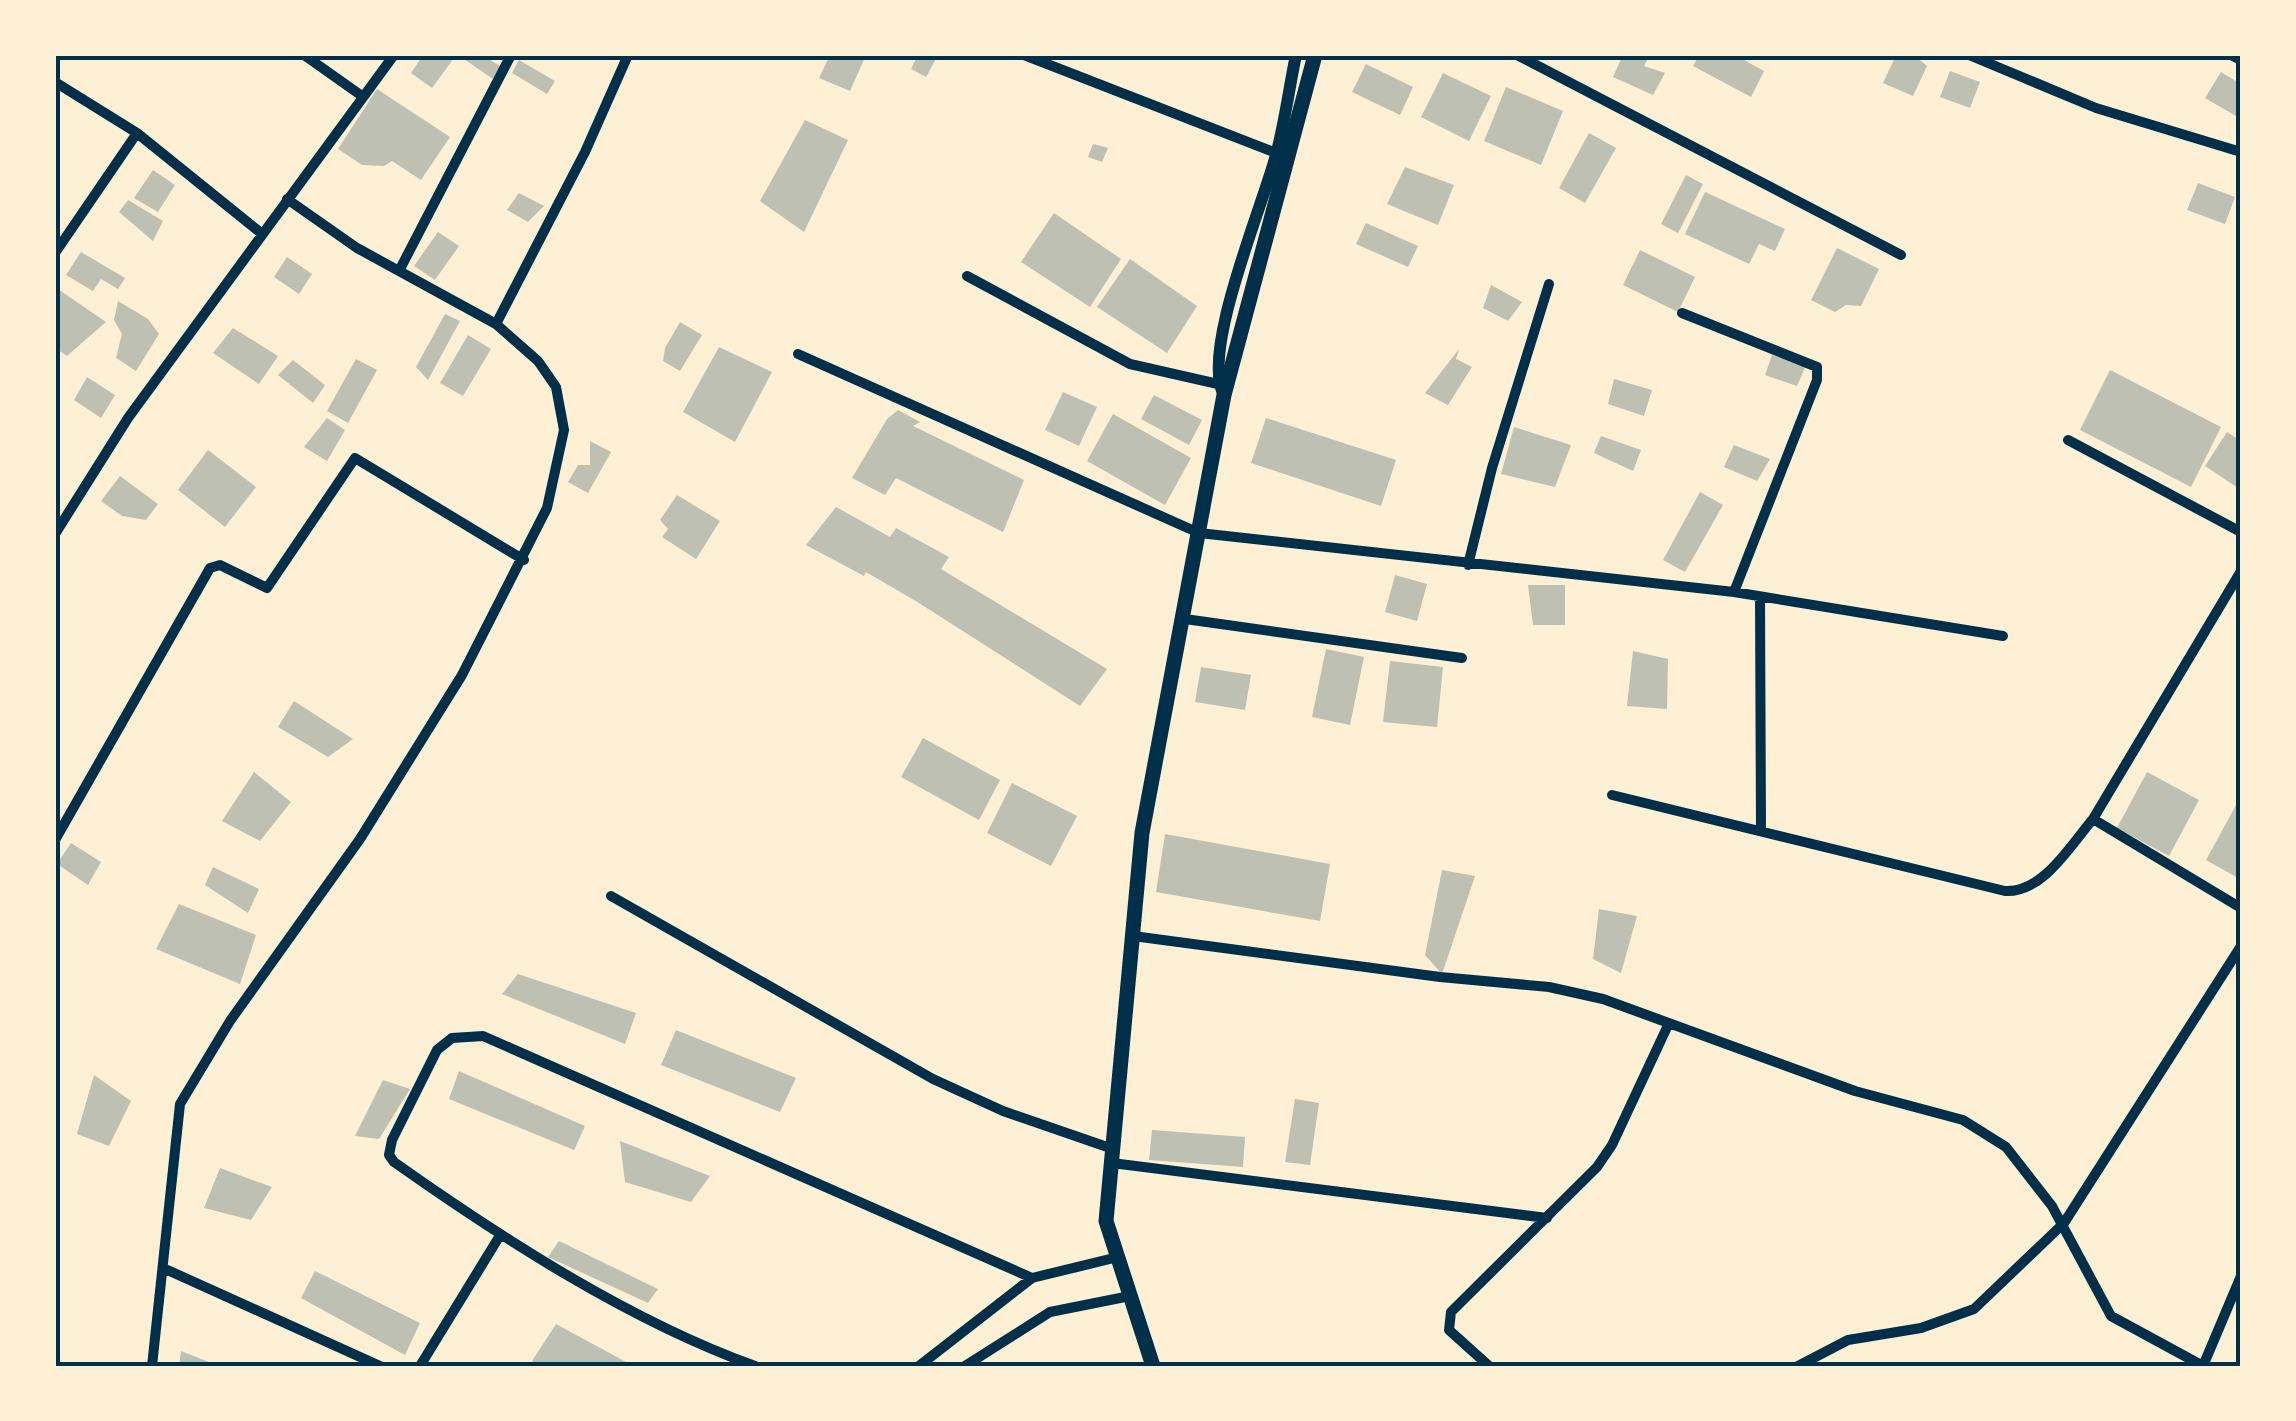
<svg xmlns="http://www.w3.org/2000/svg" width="2296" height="1421" font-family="Poppins,sans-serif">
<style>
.building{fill:#bec0b2}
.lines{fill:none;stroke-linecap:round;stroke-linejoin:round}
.minor{stroke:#003049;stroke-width:10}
.tertiary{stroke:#003049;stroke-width:12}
.secondary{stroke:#003049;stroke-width:15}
.neatline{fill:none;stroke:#003049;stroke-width:4}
</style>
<rect width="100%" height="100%" fill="#fdf0d5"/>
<path class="building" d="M 423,55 L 454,58 L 432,88 L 411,73 Z
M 458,55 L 482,55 L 500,66 L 493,79 Z
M 830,55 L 866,55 L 850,91 L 819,78 Z
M 918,55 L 938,55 L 926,77 L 911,69 Z
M 1623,55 L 1650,55 L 1644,66 L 1665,73 L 1653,95 L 1613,77 Z
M 1699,55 L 1735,55 L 1764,71 L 1751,97 L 1693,66 Z
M 1896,55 L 1914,55 L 1927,66 L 1913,96 L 1883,83 Z
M 519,60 L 555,81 L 547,94 L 512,73 Z
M 1366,64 L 1413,87 L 1400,115 L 1352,92 Z
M 1950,71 L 1980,82 L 1970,108 L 1940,97 Z
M 2221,72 L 2241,84 L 2241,119 L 2205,98 Z
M 1443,73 L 1491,96 L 1469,141 L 1421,117 Z
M 1506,87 L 1563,111 L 1541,165 L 1484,141 Z
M 377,89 L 450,137 L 421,180 L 392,161 L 384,166 L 362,165 L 338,149 Z
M 805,120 L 848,140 L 804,232 L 760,201 Z
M 1589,133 L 1616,148 L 1585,203 L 1559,188 Z
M 1093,144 L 1108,148 L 1102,162 L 1088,157 Z
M 1405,167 L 1454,185 L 1438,225 L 1387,204 Z
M 153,170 L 175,185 L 158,212 L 134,198 Z
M 1686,175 L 1703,184 L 1678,233 L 1661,224 Z
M 2198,183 L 2235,197 L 2225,224 L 2187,210 Z
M 1705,192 L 1785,229 L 1775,251 L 1759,244 L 1749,264 L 1685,234 Z
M 519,193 L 544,206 L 528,222 L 507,210 Z
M 128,200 L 163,221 L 153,241 L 119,212 Z
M 1054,213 L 1121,259 L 1090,307 L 1021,262 Z
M 1366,223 L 1418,246 L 1408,267 L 1356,244 Z
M 438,232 L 459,246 L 435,280 L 414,266 Z
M 1837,248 L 1879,269 L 1861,306 L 1846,305 L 1835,312 L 1811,300 Z
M 1640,250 L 1695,277 L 1678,312 L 1623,285 Z
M 81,252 L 125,278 L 118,289 L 101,279 L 93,291 L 66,275 Z
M 287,257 L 312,274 L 299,294 L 274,277 Z
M 1130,259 L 1197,306 L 1167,353 L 1097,307 Z
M 1491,285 L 1522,302 L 1508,321 L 1483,308 Z
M 55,287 L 106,322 L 67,356 L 55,348 Z
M 118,301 L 148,319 L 159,334 L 136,371 L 116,358 L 122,334 L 114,320 Z
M 445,314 L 460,321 L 428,380 L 416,367 Z
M 680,322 L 702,335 L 680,371 L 663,361 L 665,348 Z
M 233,328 L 278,356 L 259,384 L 213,353 Z
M 468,335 L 491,349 L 463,396 L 440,383 Z
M 719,347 L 772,372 L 735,442 L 683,412 Z
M 1459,349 L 1456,359 L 1472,367 L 1448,405 L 1425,393 Z
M 1772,355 L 1806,365 L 1797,386 L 1765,375 Z
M 356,359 L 377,370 L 348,423 L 327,411 Z
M 293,360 L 325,385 L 313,403 L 278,375 Z
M 2110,370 L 2221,427 L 2191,487 L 2080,430 Z
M 87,377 L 115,395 L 101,418 L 74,400 Z
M 1614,379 L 1652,390 L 1644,416 L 1608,404 Z
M 1063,392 L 1097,407 L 1079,446 L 1045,430 Z
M 1154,395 L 1202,420 L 1189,445 L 1141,419 Z
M 898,410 L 920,422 L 913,426 L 1024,480 L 1003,532 L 896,478 L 885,495 L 852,478 L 887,419 Z
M 1113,414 L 1191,458 L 1165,505 L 1087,461 Z
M 327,418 L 345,430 L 327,461 L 304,447 Z
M 1266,418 L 1396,460 L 1381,506 L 1251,463 Z
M 1514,427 L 1571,445 L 1555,487 L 1501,474 Z
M 2227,432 L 2241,441 L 2241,490 L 2205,466 Z
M 1601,436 L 1641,450 L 1633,471 L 1594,453 Z
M 590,441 L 611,452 L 588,493 L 568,482 L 578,465 L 590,465 Z
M 1734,445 L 1770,459 L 1757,481 L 1724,467 Z
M 208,450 L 256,487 L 225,527 L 178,490 Z
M 120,476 L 158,504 L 146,520 L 122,516 L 101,501 Z
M 1700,492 L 1723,505 L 1685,572 L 1663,560 Z
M 677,495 L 720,521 L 696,559 L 662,537 L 668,529 L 660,520 Z
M 836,507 L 890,537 L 896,528 L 949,557 L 941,569 L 1107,669 L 1080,706 L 919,603 L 866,572 L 864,576 L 806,545 Z
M 1395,575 L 1427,584 L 1417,621 L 1385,612 Z
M 1528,585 L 1565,585 L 1565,625 L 1533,625 Z
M 1326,649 L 1364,657 L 1350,725 L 1312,717 Z
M 1633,651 L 1668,659 L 1667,709 L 1627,706 Z
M 1390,661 L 1443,667 L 1437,727 L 1383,722 Z
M 1201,667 L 1251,675 L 1245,710 L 1195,702 Z
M 294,701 L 353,739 L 328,757 L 278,727 Z
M 923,738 L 1000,780 L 979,820 L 901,777 Z
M 254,772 L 291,802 L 260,841 L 222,821 Z
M 2147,772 L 2199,800 L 2169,856 L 2117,828 Z
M 1012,783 L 1077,816 L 1051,866 L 987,833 Z
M 2241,796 L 2241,872 L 2238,878 L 2206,860 Z
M 1165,834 L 1330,864 L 1320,921 L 1156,892 Z
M 71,843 L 101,862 L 88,885 L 57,864 Z
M 213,867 L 259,889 L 248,913 L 205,885 Z
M 1442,870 L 1475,876 L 1442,974 L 1425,955 Z
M 179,904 L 256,935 L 240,984 L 156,949 Z
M 1599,909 L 1637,916 L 1621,973 L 1593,959 Z
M 518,974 L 636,1013 L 625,1044 L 502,994 Z
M 676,1030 L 796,1078 L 780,1112 L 661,1065 Z
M 459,1071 L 585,1126 L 574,1150 L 449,1099 Z
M 94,1075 L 131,1101 L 109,1146 L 77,1134 Z
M 383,1080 L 410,1089 L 379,1139 L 355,1136 Z
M 1295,1099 L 1319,1103 L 1310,1165 L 1285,1162 Z
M 1152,1130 L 1245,1137 L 1243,1167 L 1149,1160 Z
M 620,1141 L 710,1176 L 691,1202 L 625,1182 Z
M 220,1168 L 272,1187 L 251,1220 L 204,1208 Z
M 559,1241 L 658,1289 L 648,1303 L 548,1257 Z
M 315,1271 L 420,1323 L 405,1355 L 301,1298 Z
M 556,1324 L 628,1363 L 542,1366 L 532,1361 Z
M 181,1351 L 219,1366 L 179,1366 Z"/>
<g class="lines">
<path class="minor" d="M 304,55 L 362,96
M 1024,55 L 1279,154
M 1517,55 L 1901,255
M 1969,55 L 2096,108 L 2241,152
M 2231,55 L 2241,60
M 55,82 L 137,133 L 261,233
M 55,253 L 137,133
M 399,271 L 511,55
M 967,276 L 1130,364 L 1218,384
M 1682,313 L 1817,367 L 1817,380 L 1734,592
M 496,324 L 585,152 L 628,55
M 798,354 L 1199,533 L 1734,592 L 2003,636
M 2068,440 L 2241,532
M 55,534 L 128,418 L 394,55
M 1468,565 L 1492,468 L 1549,284
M 2241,571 L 2093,819 L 2241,908
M 1760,598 L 1761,831
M 1185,619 L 1462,658
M 1612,795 L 2005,891 C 2043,893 2070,846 2093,819
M 55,840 L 210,568 L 220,565 L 267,588 L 355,458 L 524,560
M 611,896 L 933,1079 L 1003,1111 L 1113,1149
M 1133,936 L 1440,977 L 1549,987 L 1603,999 L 1855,1091 L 1963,1120 L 2006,1147 L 2052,1206 L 2111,1316 L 2203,1366
M 1112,1163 L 1547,1218
M 163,1268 L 380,1366
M 152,1366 L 180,1104 L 230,1021 L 360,839 L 462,675 L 547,508 L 564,430 L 556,387 L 538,361 L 496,324 L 357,248 L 287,199
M 420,1366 L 499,1237
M 755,1366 C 630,1321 503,1239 394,1162 L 389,1155 L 392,1140 L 437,1050 L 452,1038 L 483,1036 L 1032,1278
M 919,1366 L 1032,1278 L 1118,1257
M 965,1366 L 1050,1312 L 1130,1296
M 1489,1366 L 1449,1330 L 1451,1312 L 1597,1167 L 1612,1145 L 1669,1023
M 1798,1366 L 1848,1340 L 1921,1328 L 1974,1309 L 2064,1223 L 2241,946
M 2203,1366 L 2241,1276"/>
<path class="tertiary" d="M 1224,395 C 1200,353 1263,205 1276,155 C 1285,122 1289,88 1296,55"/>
<path class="secondary" d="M 1153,1366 L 1106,1221 L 1142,833 L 1224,395 L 1315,55"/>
</g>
<rect width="2296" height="1421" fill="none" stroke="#fdf0d5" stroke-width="115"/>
<rect x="58" y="58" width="2180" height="1306" class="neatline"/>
</svg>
